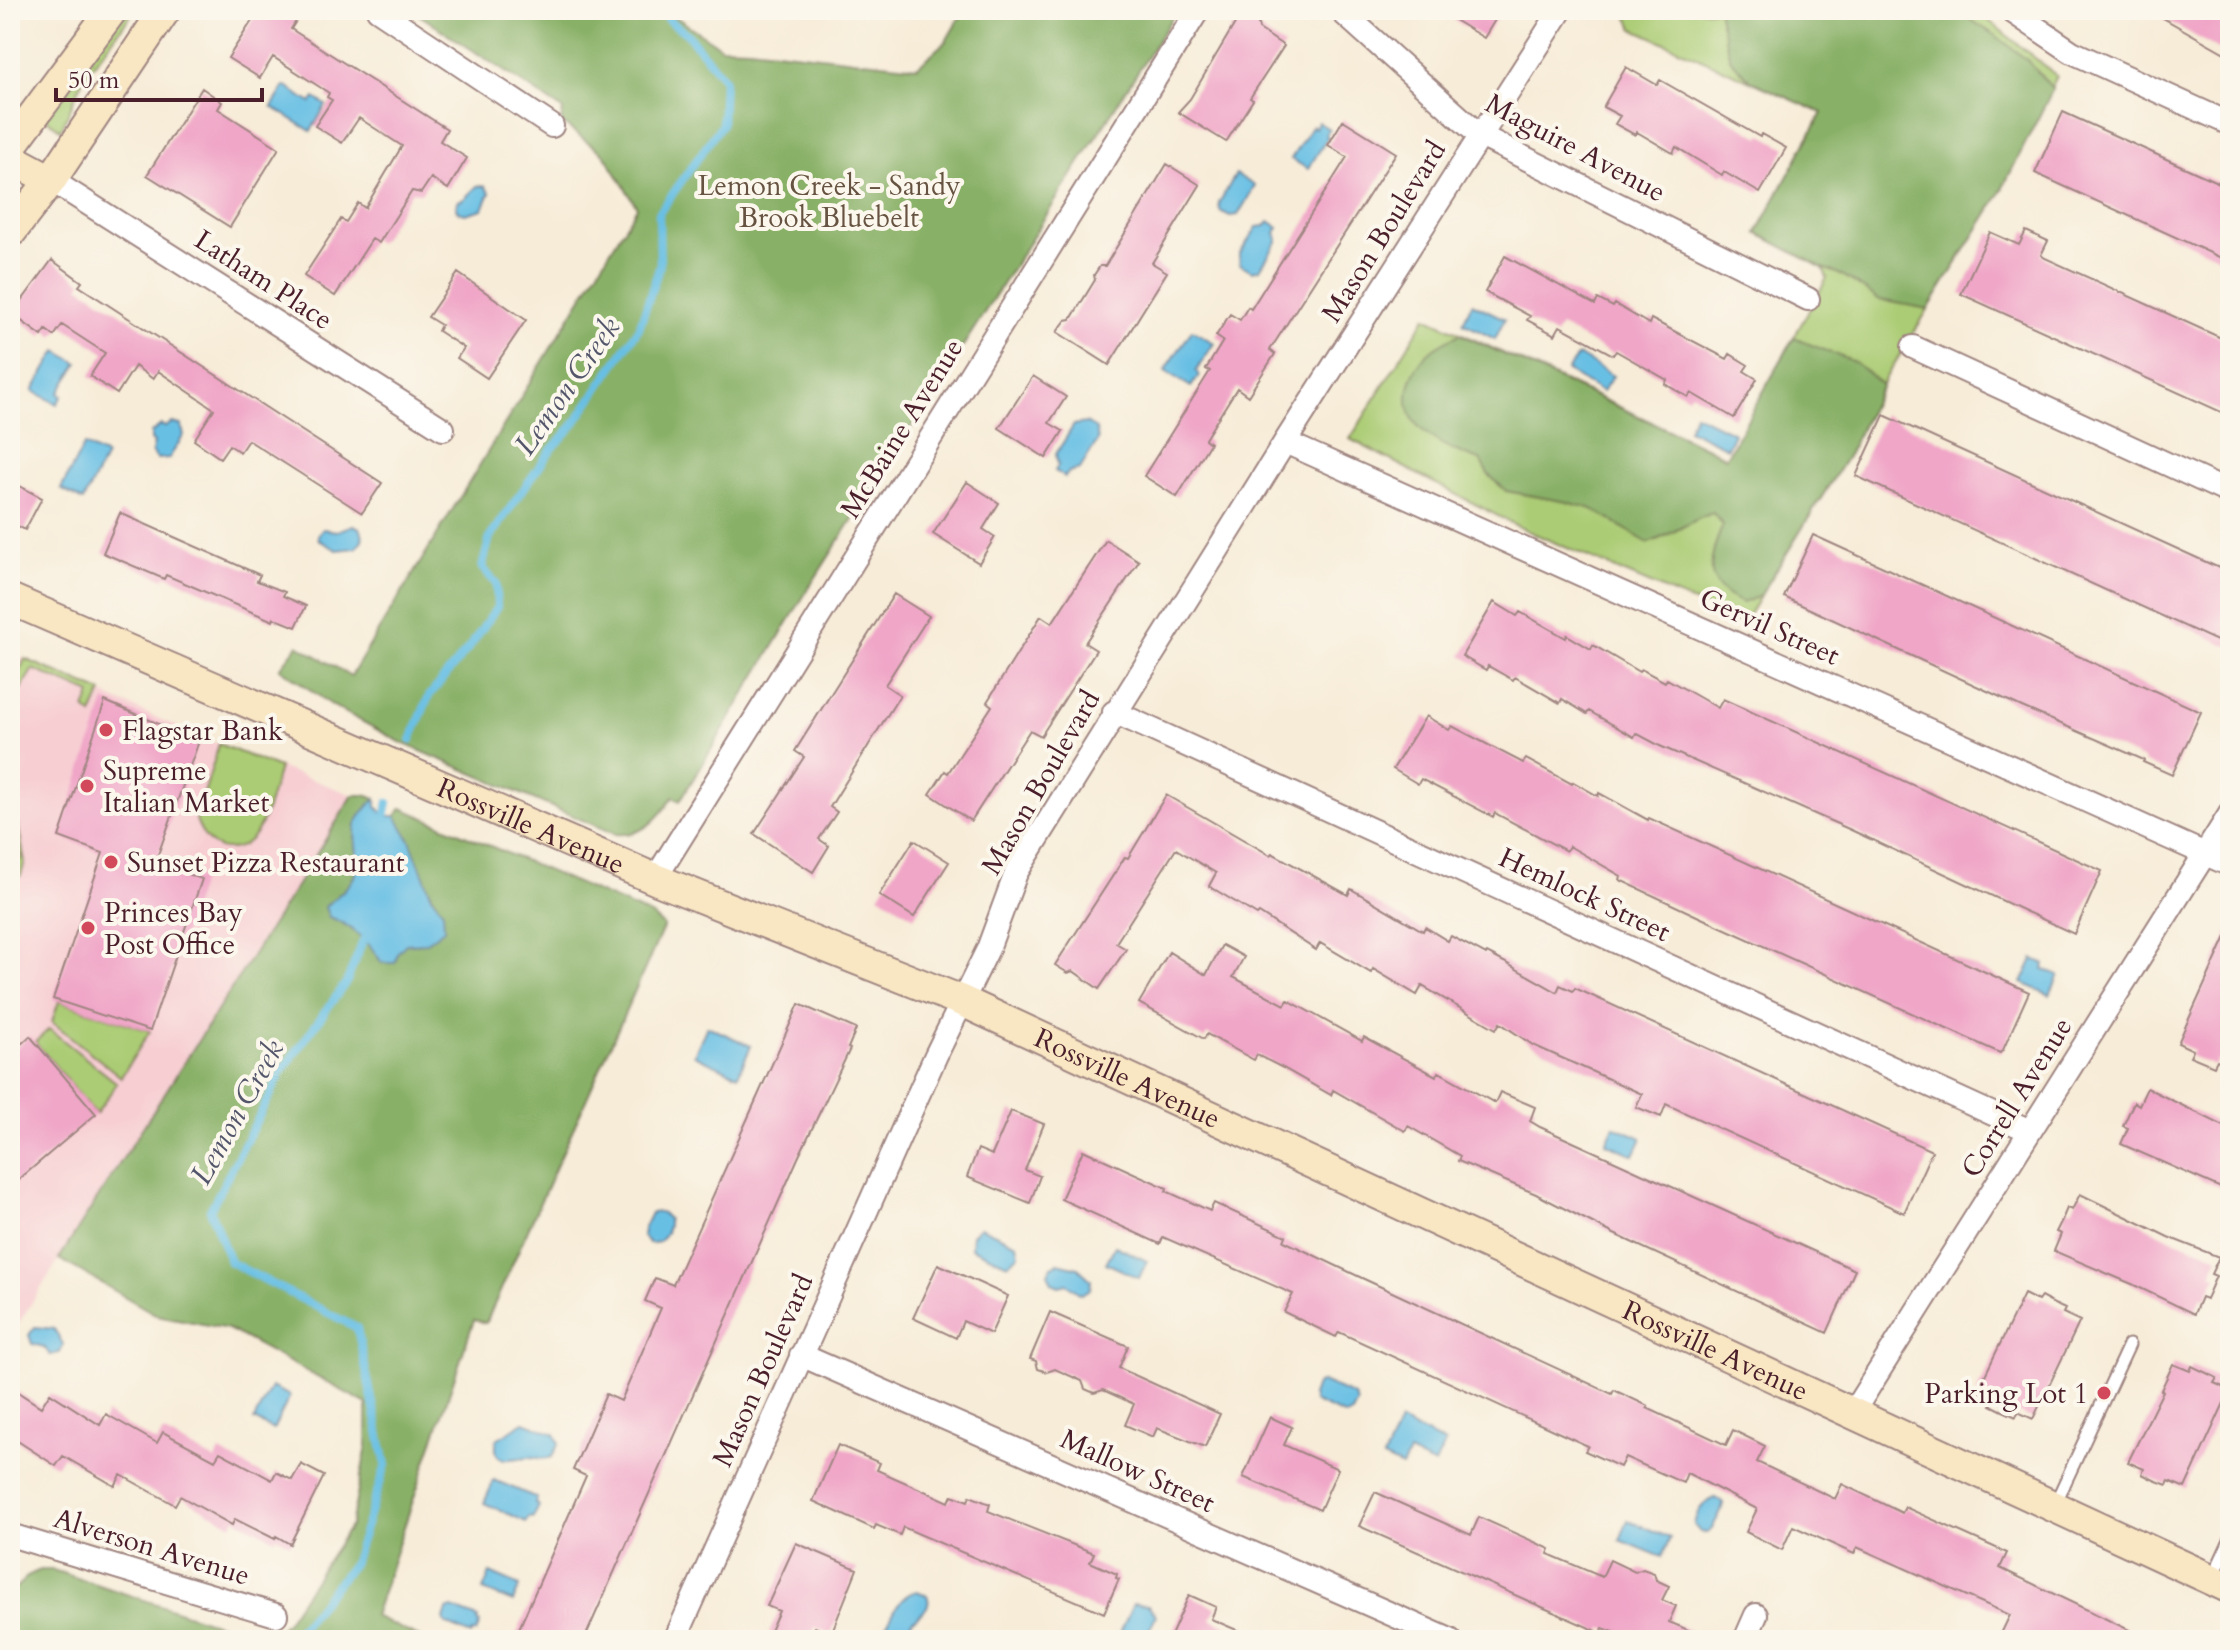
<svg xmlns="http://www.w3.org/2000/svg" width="2240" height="1650" font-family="Cardo,serif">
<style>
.built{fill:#f7cfd3}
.green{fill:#abcc75;stroke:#7a7650;stroke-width:2}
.forest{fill:#88b066;stroke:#696848;stroke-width:2}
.water{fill:#67bfe4;stroke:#586f88;stroke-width:2}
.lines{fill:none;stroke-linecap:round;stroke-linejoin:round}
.stream{stroke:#67bfe4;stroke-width:8}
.building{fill:#f0a6c7}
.lane-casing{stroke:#a08682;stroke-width:15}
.street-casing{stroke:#a08682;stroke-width:26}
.secondary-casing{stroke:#a08682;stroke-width:34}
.lane{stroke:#fff;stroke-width:11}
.street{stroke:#fff;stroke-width:22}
.secondary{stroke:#f9e7c3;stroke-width:30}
.poi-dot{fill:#d1495b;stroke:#fbf7ec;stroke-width:3}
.labels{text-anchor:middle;stroke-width:8;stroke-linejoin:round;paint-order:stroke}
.street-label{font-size:28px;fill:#4a1f2b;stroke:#fbf7ec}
.park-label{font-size:28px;fill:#675341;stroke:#fbf7ec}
.poi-label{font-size:28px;fill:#4a1f2b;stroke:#fbf7ec;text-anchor:start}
.water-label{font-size:30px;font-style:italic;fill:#54576c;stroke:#fbf7ec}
</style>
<rect width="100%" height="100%" fill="#fbf7ec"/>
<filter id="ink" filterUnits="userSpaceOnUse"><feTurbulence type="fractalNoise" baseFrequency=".0125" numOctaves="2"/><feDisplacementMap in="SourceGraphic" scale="16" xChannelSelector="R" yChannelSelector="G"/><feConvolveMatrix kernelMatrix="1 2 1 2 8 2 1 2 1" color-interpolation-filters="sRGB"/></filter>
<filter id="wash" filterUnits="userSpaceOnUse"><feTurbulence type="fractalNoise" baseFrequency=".006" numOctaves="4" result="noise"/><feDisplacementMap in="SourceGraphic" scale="32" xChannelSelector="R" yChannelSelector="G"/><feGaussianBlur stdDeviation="1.8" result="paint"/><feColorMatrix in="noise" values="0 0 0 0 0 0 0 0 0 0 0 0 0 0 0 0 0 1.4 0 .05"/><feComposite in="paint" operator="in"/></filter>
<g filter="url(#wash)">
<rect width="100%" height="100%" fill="#f7ecd8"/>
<path class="built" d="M 10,653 L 200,737 L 353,795 L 10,1337 Z"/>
<path class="green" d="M 124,10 L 135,10 L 83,79 L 61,130 L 44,117 Z
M 1624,10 L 1970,10 L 1982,15 L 2057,76 L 1999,195 L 1885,379 L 1849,453 L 1743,624 L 1521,528 L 1350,439 L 1426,317 L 1727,457 L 1827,278 L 1823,268 L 1757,233 L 1822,113 L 1634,29 Z
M 25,659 L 102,692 L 92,715 L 85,709 L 91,694 L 33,669 L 21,689 L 16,687 L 14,682 Z
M 219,744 L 279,768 C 270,795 263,852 225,849 C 209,848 201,833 196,820 Z
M 18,825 L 25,862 L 21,875 L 15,879 L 11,872 L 22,856 L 10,848 L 10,836 Z
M 59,1001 L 150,1031 L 121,1077 L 52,1022 Z
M 49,1029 L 117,1083 L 96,1114 L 35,1042 Z"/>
<path class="forest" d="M 412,10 L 665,10 L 721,47 L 749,48 L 917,67 L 946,41 L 964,10 L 1177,10 L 807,591 L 680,801 L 673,797 C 658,819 643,837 615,834 L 402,743 L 333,706 L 280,668 L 298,645 L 351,676 L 637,207 L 604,154 L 561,122 L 563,110 Z
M 1718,10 L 1955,10 L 1995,35 L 2027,60 L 2053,89 L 1999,195 L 1928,309 L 1880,300 L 1844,276 L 1823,268 L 1757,233 L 1822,113 L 1751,81 L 1730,59 Z
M 1460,334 L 1726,457 L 1794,338 L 1855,362 L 1882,385 L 1849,453 L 1760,596 L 1743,603 C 1700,586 1709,558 1723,525 L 1713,513 C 1690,520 1671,536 1648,543 L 1592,509 L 1567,502 L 1506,491 L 1488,474 L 1480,460 C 1458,453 1436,444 1419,427 C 1396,403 1412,362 1437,346 C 1444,341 1452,338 1460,334 Z
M 353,795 L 366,795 L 376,799 C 339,830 364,840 355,874 C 351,887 334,898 325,907 L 329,917 C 352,925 369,942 382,963 L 406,944 L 425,943 L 443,911 C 421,884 413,846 396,816 L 402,808 L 651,915 L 664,926 L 486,1323 L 474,1320 L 374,1616 L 425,1640 L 267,1640 L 286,1622 L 351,1525 L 367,1446 L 367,1404 L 228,1329 L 157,1315 L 59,1259 C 157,1104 257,951 353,795 Z
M 40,1570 L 53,1570 L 266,1640 L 10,1640 L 10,1593 L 29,1575 Z"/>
<path class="water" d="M 285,86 L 311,103 L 315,98 L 326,105 L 311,131 L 272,107 Z
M 1318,122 L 1329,129 L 1326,135 L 1328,137 L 1308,169 L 1291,159 L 1312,126 L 1315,128 Z
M 1236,174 L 1255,186 L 1238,215 L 1230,216 L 1220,211 L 1219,203 Z
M 477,186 L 485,186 L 490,193 L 483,209 L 465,214 L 458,212 L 456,208 L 458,201 L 464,199 Z
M 1269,221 L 1279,228 L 1276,232 L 1278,240 L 1260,269 L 1252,271 L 1240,264 L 1239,255 L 1257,227 L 1265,226 Z
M 1472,303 L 1505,319 L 1495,339 L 1463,323 Z
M 1192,330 L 1214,343 L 1196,371 L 1199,375 L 1191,387 L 1165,371 Z
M 57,351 L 78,363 L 59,393 L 62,396 L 57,404 L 33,391 Z
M 1578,355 L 1613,376 L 1602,392 L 1567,371 Z
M 1695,414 L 1734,433 L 1727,448 L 1688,429 Z
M 172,423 L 181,425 L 184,435 L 169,458 L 157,459 L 152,452 L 154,443 L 151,440 L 151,433 L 161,425 L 165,427 Z
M 1086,423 L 1096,429 L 1098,440 L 1080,469 L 1069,472 L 1065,477 L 1055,471 L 1058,465 L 1056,454 L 1074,425 Z
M 84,445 L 106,456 L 83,501 L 61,489 Z
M 353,525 L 360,528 C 365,536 363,542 356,548 L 337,550 L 319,540 L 318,535 L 323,529 L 337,531 Z
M 376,799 L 377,807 L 385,816 L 396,816 L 410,840 L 432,897 L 443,911 L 444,929 L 425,943 L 406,944 L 398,952 L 395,963 L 382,963 C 369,942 352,925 329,917 L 325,907 C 334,898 351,887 355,874 C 364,840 339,830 376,799 Z
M 2033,959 L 2045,964 L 2044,969 L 2059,975 L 2050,995 L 2022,983 Z
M 707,1026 L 751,1046 L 738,1075 L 694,1055 Z
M 1614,1126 L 1642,1138 L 1634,1155 L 1606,1143 Z
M 661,1212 L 668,1219 C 669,1231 662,1245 649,1243 L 642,1236 L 643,1229 L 651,1213 Z
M 980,1227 L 1017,1244 L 1019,1255 L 1008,1264 L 971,1248 L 972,1235 Z
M 1115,1246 L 1147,1261 L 1139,1278 L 1106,1263 Z
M 1058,1263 L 1078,1268 L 1091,1280 L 1090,1289 L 1081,1294 L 1067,1284 L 1059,1286 L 1052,1283 L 1048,1273 L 1052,1266 Z
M 35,1327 L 54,1329 L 63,1344 L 60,1353 L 50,1355 L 44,1347 L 32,1344 L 29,1335 Z
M 1322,1382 L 1354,1396 L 1357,1403 L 1352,1413 L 1346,1416 L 1314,1402 L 1312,1396 L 1316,1385 Z
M 271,1387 L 290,1396 L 273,1430 L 254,1420 Z
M 524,1422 L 555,1434 L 559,1443 L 552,1457 C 542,1461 537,1456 527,1457 C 510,1459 491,1466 497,1439 Z
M 1400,1422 L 1445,1443 L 1435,1465 L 1409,1453 L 1402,1467 L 1383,1458 Z
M 494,1480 L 537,1498 L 535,1504 L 539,1506 L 533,1518 L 529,1517 L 526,1522 L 484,1503 Z
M 1715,1498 L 1723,1503 C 1724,1509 1715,1521 1712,1529 L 1707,1533 L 1700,1532 L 1694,1525 C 1697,1510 1702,1504 1715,1498 Z
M 1628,1520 L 1670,1538 L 1662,1557 L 1620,1540 Z
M 490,1573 L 520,1586 L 513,1602 L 483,1590 Z
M 917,1591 L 927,1595 C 933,1609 919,1613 911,1622 L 912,1630 L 909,1636 L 902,1638 L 889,1634 L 886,1626 C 895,1612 899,1595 917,1591 Z
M 1133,1604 L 1148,1605 L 1156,1615 L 1145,1640 L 1117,1640 Z
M 452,1608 L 478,1618 L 477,1621 L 480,1623 L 476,1633 L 473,1632 L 471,1635 L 446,1624 L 444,1619 L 447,1610 Z"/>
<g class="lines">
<path class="stream" d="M 411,740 L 429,696 L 471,645 L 497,607 L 496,583 L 482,568 L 490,537 L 550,451 L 573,426 L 639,328 L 660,265 L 659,213 L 722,124 L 724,79 L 687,34 L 667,19 L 665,10
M 383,827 L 388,803
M 290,1640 L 353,1564 L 386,1465 L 357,1328 L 230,1262 L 210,1210 L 283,1070 L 347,981 L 367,931"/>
</g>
<g id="blocks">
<path class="building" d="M 259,10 L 279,10 L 296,21 L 291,29 L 447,129 L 440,141 L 467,158 L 448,189 L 431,178 L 421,193 L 412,191 L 379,243 L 372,239 L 335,296 L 304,276 L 341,219 L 346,222 L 358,203 L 365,208 L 402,146 L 359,118 L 342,143 L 315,126 L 332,100 L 327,97 L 329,93 L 273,57 L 260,78 L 228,58 Z
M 1243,10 L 1257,19 L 1259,29 L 1284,46 L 1250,98 L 1253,100 L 1226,142 L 1178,112 L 1190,99 Z
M 1438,10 L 1501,10 L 1484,38 Z
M 2149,10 L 2230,10 L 2230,56 Z
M 1626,67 L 1657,85 L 1660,80 L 1760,137 L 1761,134 L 1786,148 L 1760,193 L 1724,172 L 1722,175 L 1676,147 L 1673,153 L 1637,132 L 1635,135 L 1615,124 L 1620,116 L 1603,107 Z
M 202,88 L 222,102 L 218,109 L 279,148 L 230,227 L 147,175 Z
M 2063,112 L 2230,188 L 2230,262 L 2035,173 Z
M 1343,120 L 1396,153 L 1270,350 L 1275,354 L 1248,396 L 1237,388 L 1205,439 L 1210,443 L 1177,497 L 1144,476 L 1210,371 L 1206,369 L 1223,341 L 1216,336 L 1230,314 L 1240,320 L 1248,307 L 1251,309 L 1347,157 L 1328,145 Z
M 1167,164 L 1200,185 L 1152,263 L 1167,272 L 1109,365 L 1057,332 L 1066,320 L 1071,319 L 1095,280 L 1094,275 L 1100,266 L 1105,266 Z
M 2026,231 L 2048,241 L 2041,255 L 2045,258 L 2230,342 L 2230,416 L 1961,294 L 1990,232 L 2019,245 Z
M 1505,256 L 1595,305 L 1598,299 L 1613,307 L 1615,304 L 1649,324 L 1651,319 L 1727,359 L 1730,354 L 1748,365 L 1744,371 L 1757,379 L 1734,418 L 1691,393 L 1688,397 L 1665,384 L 1667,380 L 1616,351 L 1613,355 L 1560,326 L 1555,335 L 1527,320 L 1530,316 L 1485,292 Z
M 52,260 L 82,282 L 79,286 L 382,483 L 362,513 L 248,440 L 240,452 L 229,445 L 220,458 L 194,440 L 214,409 L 158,371 L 153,379 L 135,366 L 117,394 L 90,376 L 105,353 L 62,325 L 54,336 L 46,330 L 42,336 L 12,314 Z
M 458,273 L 526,320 L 487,378 L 457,358 L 464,348 L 438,331 L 441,325 L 428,317 Z
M 1033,376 L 1066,397 L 1049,423 L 1063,431 L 1046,458 L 999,428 Z
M 1884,415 L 2230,573 L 2230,647 L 1856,476 Z
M 10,481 L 42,498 L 25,530 L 10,522 Z
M 967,482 L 999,503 L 983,529 L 995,537 L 979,563 L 933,534 Z
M 120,513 L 260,575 L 257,581 L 285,592 L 283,596 L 306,606 L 296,627 L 274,618 L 273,621 L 166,575 L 164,579 L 103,553 Z
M 1813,535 L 2201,712 L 2172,775 L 2143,762 L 2144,760 L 2022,707 L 1784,597 Z
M 1106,540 L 1139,561 L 1085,643 L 1096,650 L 1041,736 L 1030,730 L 971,821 L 930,794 L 945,771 L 948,773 L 992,706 L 987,702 L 1041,616 L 1052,623 Z
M 894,594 L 929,616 L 885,685 L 900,695 L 830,807 L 837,812 L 819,839 L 829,846 L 813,872 L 754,834 L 804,757 L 795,751 Z
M 1494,602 L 1517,616 L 1520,612 L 1566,638 L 1567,635 L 1591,649 L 1593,645 L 1639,672 L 1641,669 L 1665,682 L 1667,679 L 1718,708 L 1723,699 L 2102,871 L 2074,934 L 1851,830 L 1660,746 L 1636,733 L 1634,737 L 1589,711 L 1587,714 L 1562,699 L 1560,703 L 1515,677 L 1513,680 L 1488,666 L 1486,670 L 1462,656 Z
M 105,701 L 199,741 L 155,863 L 202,879 L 150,1031 L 53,999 L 103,853 L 59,837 Z
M 1426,716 L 1449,730 L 1452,726 L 1523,763 L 1526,759 L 1572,784 L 1573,782 L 1598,796 L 1599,793 L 1648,820 L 1649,818 L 2029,992 L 2003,1050 L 2000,1053 L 1697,916 L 1620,880 L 1621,876 L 1569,846 L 1566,851 L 1495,813 L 1493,817 L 1421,779 L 1418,784 L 1393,769 Z
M 1166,795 L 1270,855 L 1272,853 L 1348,895 L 1351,889 L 1423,931 L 1425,927 L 1448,941 L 1451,936 L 1486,955 L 1487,953 L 1504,962 L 1557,992 L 1560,985 L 1573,991 L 1575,988 L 1932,1151 L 1904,1213 L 1666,1104 L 1661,1117 L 1636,1107 L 1642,1094 L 1533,1045 L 1500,1023 L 1496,1029 L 1422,986 L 1417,995 L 1373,969 L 1371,973 L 1320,943 L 1316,950 L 1259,913 L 1257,915 L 1209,886 L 1216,873 L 1176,849 L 1116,943 L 1126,949 L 1099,989 L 1073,971 L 1068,973 L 1055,965 L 1125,857 L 1128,858 Z
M 914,840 L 949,862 L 914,917 L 879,895 Z
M 2230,928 L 2230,1066 L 2217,1060 L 2214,1066 L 2190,1056 L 2193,1050 L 2178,1043 Z
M 1222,945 L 1244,957 L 1233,977 L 1285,1005 L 1288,1000 L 1362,1041 L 1364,1037 L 1436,1076 L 1439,1072 L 1495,1103 L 1500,1092 L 1535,1107 L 1530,1121 L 1540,1127 L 1855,1270 L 1827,1333 L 1614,1234 L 1536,1194 L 1458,1161 L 1460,1156 L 1408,1126 L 1405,1131 L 1333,1090 L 1331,1095 L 1283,1068 L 1257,1055 L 1254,1060 L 1207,1034 L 1204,1039 L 1139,1003 L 1169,952 L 1206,975 Z
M 799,1004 L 856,1029 L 848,1048 L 850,1049 L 798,1158 L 584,1640 L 514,1640 L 586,1476 L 573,1470 L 606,1394 L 621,1401 L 661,1308 L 645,1301 L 655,1278 L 673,1285 Z
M 30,1036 L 96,1114 L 10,1187 L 10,1054 Z
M 2147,1088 L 2230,1129 L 2230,1192 L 2121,1144 L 2128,1128 L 2123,1126 L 2134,1102 L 2139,1105 Z
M 1011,1111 L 1044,1124 L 1025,1170 L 1040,1176 L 1030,1203 L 967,1177 L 978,1149 L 992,1155 Z
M 1083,1150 L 1167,1188 L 1166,1191 L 1210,1211 L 1214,1203 L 1286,1236 L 1284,1241 L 1364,1279 L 1612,1394 L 1614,1390 L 1648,1406 L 1647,1408 L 1726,1445 L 1733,1430 L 1765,1446 L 1757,1462 L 1835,1499 L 1842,1484 L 1902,1513 L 1905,1507 L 1994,1547 L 2007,1553 L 2000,1568 L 2150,1640 L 1998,1640 L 2010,1615 L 1857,1547 L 1854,1554 L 1793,1526 L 1782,1550 L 1746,1532 L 1757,1509 L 1687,1473 L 1683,1483 L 1625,1457 L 1620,1467 L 1585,1451 L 1588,1446 L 1339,1332 L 1336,1337 L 1284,1312 L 1293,1294 L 1163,1237 L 1160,1244 L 1061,1199 Z
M 2080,1194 L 2168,1237 L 2219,1257 L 2211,1274 L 2216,1276 L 2206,1299 L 2201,1297 L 2194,1314 L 2132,1284 L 2054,1251 L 2061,1234 L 2056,1232 L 2062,1220 L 2067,1208 L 2072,1210 Z
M 938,1264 L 1008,1296 L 991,1334 L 963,1321 L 956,1338 L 913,1318 Z
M 2024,1294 L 2038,1301 L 2041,1297 L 2054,1304 L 2065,1309 L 2063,1313 L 2080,1321 L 2033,1419 L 2018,1412 L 2016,1417 L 2003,1411 L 1991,1405 L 1994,1400 L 1977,1392 Z
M 1050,1312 L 1128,1346 L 1119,1368 L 1220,1414 L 1205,1447 L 1157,1428 L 1153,1437 L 1125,1425 L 1134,1404 L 1103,1390 L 1094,1393 L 1085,1389 L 1082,1381 L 1055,1369 L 1047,1372 L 1038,1369 L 1036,1361 L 1030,1359 Z
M 2173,1364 L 2190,1371 L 2192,1366 L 2217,1378 L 2214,1383 L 2230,1390 L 2185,1488 L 2169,1481 L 2167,1485 L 2154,1480 L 2142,1474 L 2144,1469 L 2128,1462 L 2163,1391 L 2161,1390 Z
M 10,1387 L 41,1407 L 50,1393 L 100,1425 L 106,1414 L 157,1443 L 163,1432 L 215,1460 L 220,1452 L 272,1480 L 276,1472 L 292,1480 L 301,1464 L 324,1476 L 290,1544 L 276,1536 L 275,1539 L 235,1519 L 232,1525 L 180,1496 L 175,1505 L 121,1475 L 115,1486 L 63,1456 L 56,1466 L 10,1436 Z
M 1270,1417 L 1292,1427 L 1284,1445 L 1338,1469 L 1320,1510 L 1243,1477 Z
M 838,1445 L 880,1463 L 877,1470 L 949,1502 L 952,1495 L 968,1501 L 970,1496 L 990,1504 L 988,1511 L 1094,1553 L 1090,1562 L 1117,1574 L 1116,1578 L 1119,1579 L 1104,1613 L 903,1527 L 900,1535 L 876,1525 L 874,1529 L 813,1501 Z
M 1375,1492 L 1471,1535 L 1479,1517 L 1550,1549 L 1548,1554 L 1602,1577 L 1610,1560 L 1635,1572 L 1643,1569 L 1654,1573 L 1656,1580 L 1669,1586 L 1662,1600 L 1676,1606 L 1669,1622 L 1712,1640 L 1635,1640 L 1603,1628 L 1601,1633 L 1542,1607 L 1359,1526 Z
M 796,1543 L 857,1569 L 831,1634 L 815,1627 L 810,1640 L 785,1640 L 769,1633 L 779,1611 L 767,1606 Z
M 1189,1595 L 1216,1607 L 1211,1619 L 1260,1640 L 1169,1640 Z"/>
</g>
</g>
<g filter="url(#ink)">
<use href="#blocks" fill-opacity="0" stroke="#a08682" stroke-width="2"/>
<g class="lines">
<defs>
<path id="lane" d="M 2055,1504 L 2129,1345
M 2212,1579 L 2230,1540"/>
<path id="street" d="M 378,10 L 552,126
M 1340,10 L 1479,135 L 1808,299
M 2010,10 L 2072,52 L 2230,124
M 51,180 L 443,429
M 1913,347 L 2230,493
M 1285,442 L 2230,865
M 1114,712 L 2030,1131
M 655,879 L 1198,10
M 801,1355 L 1450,1640
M 1853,1412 L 2230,814
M 10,1535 L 276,1615
M 675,1640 L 936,1055 L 988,949 L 1016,873 L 1285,442 L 1561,10
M 1745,1640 L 1756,1615"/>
<g id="secondary">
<path d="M 10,147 L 112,10"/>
<path d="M 10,158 L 51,180"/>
<path d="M 10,233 L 51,180 L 165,10"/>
<path id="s1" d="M 10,599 L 655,879 L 962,1001 L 2230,1588"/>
</g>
</defs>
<use href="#lane" class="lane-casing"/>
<use href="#street" class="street-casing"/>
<use href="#secondary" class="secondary-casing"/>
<use href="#lane" class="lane"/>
<use href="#street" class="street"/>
<use href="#secondary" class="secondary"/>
</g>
</g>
<g class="poi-dot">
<circle cx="106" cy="730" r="8"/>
<circle cx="87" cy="786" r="8"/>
<circle cx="111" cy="862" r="8"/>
<circle cx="88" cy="928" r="8"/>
<circle cx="2104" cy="1393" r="8"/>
</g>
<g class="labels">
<g class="street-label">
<text transform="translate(1576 147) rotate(28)" y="10">Maguire Avenue</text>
<text transform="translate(1383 231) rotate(-58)" y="10">Mason Boulevard</text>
<text transform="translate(264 279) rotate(33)" y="10">Latham Place</text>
<text transform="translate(901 428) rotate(-58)" y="10">McBaine Avenue</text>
<text transform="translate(1770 626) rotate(24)" y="10">Gervil Street</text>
<text transform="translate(1040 782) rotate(-60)" y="10">Mason Boulevard</text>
<text dy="10" stroke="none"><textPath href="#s1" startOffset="568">Rossville Avenue</textPath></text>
<text transform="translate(1585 894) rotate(25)" y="10">Hemlock Street</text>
<text dy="10" stroke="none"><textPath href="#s1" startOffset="1216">Rossville Avenue</textPath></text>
<text transform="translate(2016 1097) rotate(-58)" y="10">Correll Avenue</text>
<text dy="10" stroke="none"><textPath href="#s1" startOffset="1864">Rossville Avenue</textPath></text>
<text transform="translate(762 1370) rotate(-66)" y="10">Mason Boulevard</text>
<text transform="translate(1138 1470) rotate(24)" y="10">Mallow Street</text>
<text transform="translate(152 1546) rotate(17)" y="10">Alverson Avenue</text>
</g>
<g class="park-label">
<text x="829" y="195">Lemon Creek - Sandy<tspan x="829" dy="32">Brook Bluebelt</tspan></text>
</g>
<g class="poi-label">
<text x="122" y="740">Flagstar Bank</text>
<text x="103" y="780">Supreme<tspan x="103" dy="32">Italian Market</tspan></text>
<text x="127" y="872">Sunset Pizza Restaurant</text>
<text x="104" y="922">Princes Bay<tspan x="104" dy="32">Post Office</tspan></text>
<text x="2088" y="1403" text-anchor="end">Parking Lot 1</text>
</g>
<g class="water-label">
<text transform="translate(567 386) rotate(-55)" y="10">Lemon Creek</text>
<text transform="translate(237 1112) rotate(-61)" y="10">Lemon Creek</text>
</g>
</g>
<rect width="2240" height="1650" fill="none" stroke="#fbf7ec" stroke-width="40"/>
<path d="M56 88v12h206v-12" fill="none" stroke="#4a1f2b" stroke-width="4"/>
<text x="68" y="88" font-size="24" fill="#4a1f2b" stroke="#fbf7ec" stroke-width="6" paint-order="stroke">50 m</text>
</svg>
